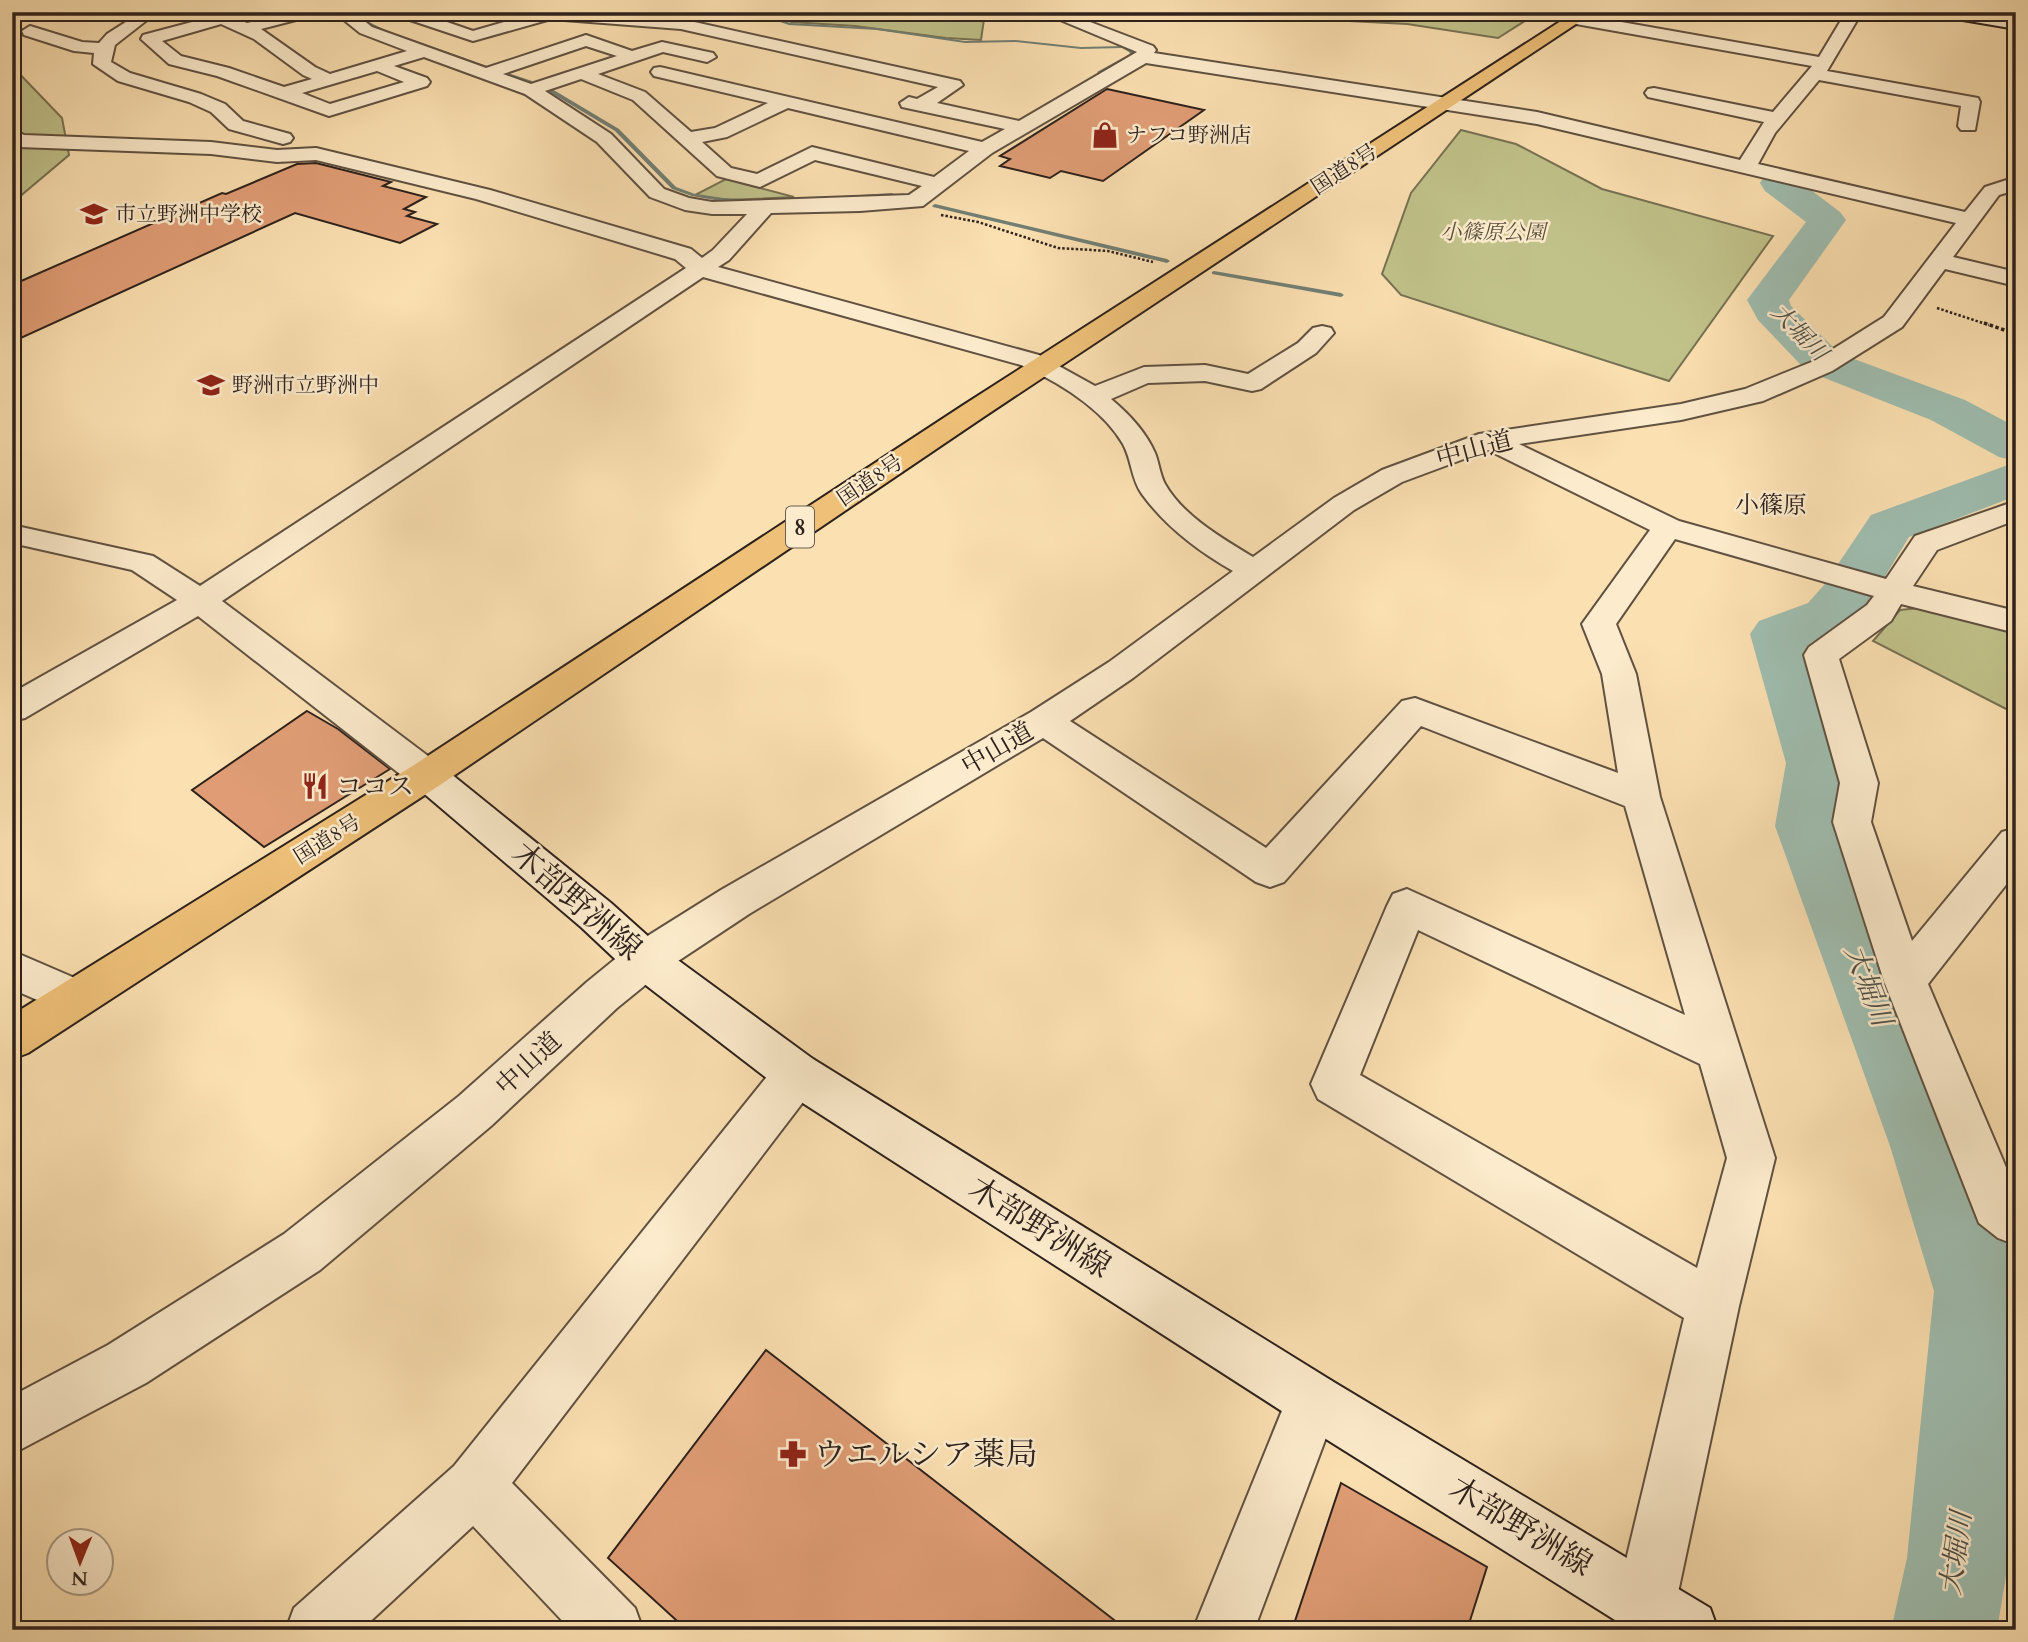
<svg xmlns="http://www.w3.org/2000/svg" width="2028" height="1642" font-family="Cardo,'Noto Serif JP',serif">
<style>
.green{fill:#c1c28a;stroke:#777253;stroke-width:2}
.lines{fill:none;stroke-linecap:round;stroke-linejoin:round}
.stream{fill:#717f74;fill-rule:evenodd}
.river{fill:#9fbdaf;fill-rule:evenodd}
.building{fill:#e09d75;stroke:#2d211c;stroke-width:2}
.minor-casing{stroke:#605141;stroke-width:4}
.secondary-casing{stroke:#2d211c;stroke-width:4}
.trunk-casing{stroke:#2d211c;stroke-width:4}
.path-far1{stroke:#2d211c;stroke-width:2.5;stroke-dasharray:2.5 2;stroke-linecap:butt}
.path{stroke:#2d211c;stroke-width:3.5;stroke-dasharray:3.5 2.5;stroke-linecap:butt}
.minor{fill:#fcebcc;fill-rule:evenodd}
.secondary{fill:#fcebcc;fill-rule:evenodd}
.trunk{fill:#eec078;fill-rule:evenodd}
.labels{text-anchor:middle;stroke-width:5;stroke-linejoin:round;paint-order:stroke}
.far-poi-label{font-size:21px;fill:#2d211c;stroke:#fcebcc;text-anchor:start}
.far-street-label{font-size:21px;fill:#2d211c;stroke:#fcebcc}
.far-park-label{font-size:21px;font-style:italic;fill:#59513d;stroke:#fcebcc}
.far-water-label{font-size:23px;font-style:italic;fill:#4f5048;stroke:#fcebcc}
.far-quarter-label{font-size:24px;fill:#2d211c;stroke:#fcebcc}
.shield{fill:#fcebcc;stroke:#6b5e51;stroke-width:2}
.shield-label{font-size:24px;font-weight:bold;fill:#2d211c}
.street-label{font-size:26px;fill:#2d211c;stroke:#fcebcc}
.poi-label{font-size:26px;fill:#2d211c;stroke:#fcebcc;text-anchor:start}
.water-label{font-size:28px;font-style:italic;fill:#4f5048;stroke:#fcebcc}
.near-street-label{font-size:32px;fill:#2d211c;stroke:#fcebcc}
.near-poi-label{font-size:32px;fill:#2d211c;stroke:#fcebcc;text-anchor:start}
</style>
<rect width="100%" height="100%" fill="#fbe0b1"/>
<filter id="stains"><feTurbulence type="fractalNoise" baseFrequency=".00286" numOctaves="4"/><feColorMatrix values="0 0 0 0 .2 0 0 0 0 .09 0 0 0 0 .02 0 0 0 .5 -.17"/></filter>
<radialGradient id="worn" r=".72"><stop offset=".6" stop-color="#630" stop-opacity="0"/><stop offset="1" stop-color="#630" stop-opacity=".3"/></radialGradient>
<path class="green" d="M 779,12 L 1048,12 L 1011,14 L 984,19 L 981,40 L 946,38 L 855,26 L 791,22 Z
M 1283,12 L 1539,12 L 1498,38 L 1407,24 L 1291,18 Z
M 12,66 L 62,118 L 69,155 L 12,203 Z
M 1461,130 L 1516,144 L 1602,189 L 1773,236 L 1669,381 L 1401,295 L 1382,274 L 1411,193 Z
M 726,179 L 794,197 L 730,200 L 695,195 Z
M 1929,607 L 2016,631 L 2016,714 L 1873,641 L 1900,610 Z"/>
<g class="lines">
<path class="stream" d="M 326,12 L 331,12 L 338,21 L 334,21 Z
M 774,12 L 778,12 L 784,20 L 790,23 L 877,28 L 965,41 L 1015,40 L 1081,47 L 1123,46 L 1133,50 L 1134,55 L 1099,74 L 1097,72 L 1130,54 L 1129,52 L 1122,48 L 1081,49 L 1015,42 L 965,43 L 877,30 L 789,25 L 780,22 Z
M 359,17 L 385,30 L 490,67 L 486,68 L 381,32 L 357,19 Z
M 505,72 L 532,81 L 532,82 L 528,83 L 503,74 Z
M 548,89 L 552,89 L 619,129 L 676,187 L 695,194 L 720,198 L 780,200 L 892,193 L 895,195 L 892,197 L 811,202 L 749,203 L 720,201 L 692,196 L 672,189 L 615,131 L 548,91 Z
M 935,204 L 1167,259 L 1170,261 L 1167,263 L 933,207 L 932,206 Z
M 1214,271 L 1341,293 L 1344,295 L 1341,297 L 1212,274 L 1212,272 Z"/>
<path class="river" d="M 1778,172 L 1791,175 L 1840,212 L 1846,220 L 1789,300 L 1791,306 L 1832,346 L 1854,359 L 1965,400 L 2016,427 L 2016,461 L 1999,457 L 1931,420 L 1822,377 L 1800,364 L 1758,320 L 1747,300 L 1806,222 L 1765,191 L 1760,183 L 1765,175 Z
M 2016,462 L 2016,496 L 1909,537 L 1864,611 L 1848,629 L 1811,643 L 1850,763 L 1841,826 L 1972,1146 L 2016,1269 L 2016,1404 L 2009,1558 L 1997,1630 L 1891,1630 L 1907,1558 L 1934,1291 L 1890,1146 L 1775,826 L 1786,763 L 1750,634 L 1759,621 L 1808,603 L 1824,585 L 1871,515 Z"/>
</g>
<path class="building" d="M 1107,89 L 1204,110 L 1103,181 L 1061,171 L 1050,178 L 1000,166 L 1010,159 L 1000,156 Z
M 316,163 L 391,182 L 383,186 L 426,197 L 404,209 L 415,212 L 407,216 L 437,224 L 400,243 L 295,213 L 12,342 L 12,285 L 222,193 L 226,194 L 297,164 Z
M 307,711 L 338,729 L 390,769 L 264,847 L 192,790 Z
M 766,1350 L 1127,1630 L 687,1630 L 608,1558 Z
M 1341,1483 L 1487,1567 L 1467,1630 L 1292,1630 Z"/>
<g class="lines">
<defs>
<path id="minor" d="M 120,12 L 139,12 L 147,20 L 115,45 L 111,62 L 130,73 L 201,94 L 225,104 L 243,121 L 290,134 L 293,138 L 290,142 L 283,144 L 229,129 L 211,112 L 189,102 L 118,81 L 93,64 L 94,53 L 74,51 L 24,35 L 22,31 L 30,26 L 82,42 L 99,43 L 107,34 L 129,20 Z
M 198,12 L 220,12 L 247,23 L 277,16 L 274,12 L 294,12 L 298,17 L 296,20 L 261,29 L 315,67 L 330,74 L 407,51 L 360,33 L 334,12 L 353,12 L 372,27 L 486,68 L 586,35 L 632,51 L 662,42 L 713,53 L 716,57 L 707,62 L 663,52 L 598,74 L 645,92 L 691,132 L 715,128 L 768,103 L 654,76 L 651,72 L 654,68 L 660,67 L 982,142 L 1005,129 L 902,107 L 900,103 L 909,97 L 917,99 L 938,87 L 681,29 L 551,19 L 473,41 L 395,15 L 393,12 L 418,12 L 473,31 L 539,12 L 590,12 L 681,19 L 960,81 L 963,85 L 937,103 L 1019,121 L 1137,52 L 1041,12 L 1064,12 L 1153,46 L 1156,50 L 1154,53 L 1537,112 L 1740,160 L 1764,122 L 1648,97 L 1645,93 L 1648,89 L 1654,88 L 1773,112 L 1812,66 L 1576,24 L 1568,19 L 1570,16 L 1576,14 L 1819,57 L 1846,12 L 1862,12 L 1827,71 L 1978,98 L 1980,102 L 1975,130 L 1961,130 L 1958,126 L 1961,106 L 1819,80 L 1775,133 L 1758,164 L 1965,212 L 1985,187 L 2016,177 L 2016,190 L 1999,195 L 1953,257 L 2016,272 L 2016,286 L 1945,269 L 1902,327 L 1832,371 L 1763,401 L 1681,420 L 1519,444 L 1679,521 L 1886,579 L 1915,536 L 2016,501 L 2016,520 L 1937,550 L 1913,586 L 2016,611 L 2016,633 L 1901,604 L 1891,621 L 1839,659 L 1878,783 L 1871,822 L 1912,941 L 2002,832 L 2016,828 L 2016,872 L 1928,984 L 2016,1191 L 2016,1245 L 1998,1238 L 1979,1223 L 1884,981 L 1833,822 L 1840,783 L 1804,655 L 1809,647 L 1867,605 L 1874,596 L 1675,539 L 1616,624 L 1636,674 L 1660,797 L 1775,1158 L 1739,1306 L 1676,1602 L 1667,1623 C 1650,1630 1642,1630 1625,1623 L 1616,1602 L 1684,1318 L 1318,1099 L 1311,1084 L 1387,906 L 1393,894 L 1407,889 L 1685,1015 L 1625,806 L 1421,726 L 1284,882 L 1270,887 L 1256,882 L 1043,738 L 749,914 L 660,973 L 617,1008 L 491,1126 L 320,1270 L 146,1383 L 12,1454 L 12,1396 L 108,1345 L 284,1234 L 459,1096 L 587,982 L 630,947 L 721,890 L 1031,712 L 1109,662 L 1233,571 C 1198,551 1166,527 1142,494 C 1131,479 1132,460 1123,444 C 1102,408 1058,382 1021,365 L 703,277 L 222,601 L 440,765 L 446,775 L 440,785 L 427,789 L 414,785 L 198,616 L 25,718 L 12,721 L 12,693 L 177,600 L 132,570 L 12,543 L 12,525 L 153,556 L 200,586 L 686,268 L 675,259 L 476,199 L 316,160 L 277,162 L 211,154 L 19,147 L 12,145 L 12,129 L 24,135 L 211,142 L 277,150 L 316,148 L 490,190 L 691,249 L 702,258 L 713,250 L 747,214 L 712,214 L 685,210 L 650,197 L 597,142 L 525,94 L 424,57 L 394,66 L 427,78 L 430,82 L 427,86 L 329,116 L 217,76 L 169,64 L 141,39 L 143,35 L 207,18 ZM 221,24 L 254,39 L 303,75 L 312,79 L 284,87 L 229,68 L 181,56 L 162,41 ZM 586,46 L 617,56 L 531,84 L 503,74 ZM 1146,63 L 1537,124 L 1956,223 L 1884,317 L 1814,361 L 1745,389 L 1681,404 L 1479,434 L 1382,470 L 1334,498 L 1253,557 C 1223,539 1183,516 1165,484 C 1160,475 1159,463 1155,453 C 1146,432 1128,413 1111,399 L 1148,383 L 1205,381 L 1252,391 L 1261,389 L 1316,353 L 1334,333 L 1331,328 L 1322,326 L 1313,328 L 1298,343 L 1248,374 L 1205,365 L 1144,367 L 1095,386 L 1039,355 L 718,267 L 729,260 L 771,213 L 860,211 L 923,206 L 992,153 ZM 377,71 L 404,82 L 330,104 L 302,93 ZM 581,79 L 633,100 L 717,176 L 760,187 L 815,160 L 922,186 L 909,195 L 712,202 L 689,198 L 664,189 L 611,134 L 545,91 ZM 788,108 L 969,151 L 934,177 L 812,147 L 757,174 L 731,168 L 702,142 L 727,137 ZM 1488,450 L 1650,530 L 1582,624 L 1602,674 L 1618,773 L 1415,698 L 1402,701 L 1266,848 L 1070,721 L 1133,678 L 1354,510 L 1402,482 ZM 1418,930 L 1700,1064 L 1727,1158 L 1697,1268 L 1360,1075 Z
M 12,951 L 91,985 L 98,998 L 91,1011 L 76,1017 L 12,989 Z
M 797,1053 L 813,1059 L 820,1074 L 813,1089 L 512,1483 L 635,1608 L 643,1630 L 571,1630 L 473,1526 L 361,1630 L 286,1630 L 294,1608 L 454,1466 L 781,1059 Z
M 1313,1373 L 1332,1381 L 1340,1400 L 1254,1630 L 1193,1630 L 1294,1381 Z"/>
<path id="secondary" d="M 1937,12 L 1975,12 L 2016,19 L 2016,29 L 1945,17 Z
M 427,761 L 440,765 L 611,903 L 660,947 L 813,1059 L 1332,1381 L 1710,1608 L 1718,1630 L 1631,1630 L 1294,1419 L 781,1089 L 630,973 L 581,927 L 414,785 L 408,775 L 414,765 Z"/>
<path id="trunk" d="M 1575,12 L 1594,12 L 982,418 L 440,785 L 28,1053 L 12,1059 L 12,1015 L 414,765 L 962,406 Z"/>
</defs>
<use href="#minor" class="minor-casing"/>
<use href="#secondary" class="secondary-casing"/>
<use href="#trunk" class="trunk-casing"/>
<path class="path-far1" d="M 941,215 L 978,222 L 1058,248 L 1108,251 L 1153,262
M 1937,308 L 1989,325"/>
<path class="path" d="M 1984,323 L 2016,334"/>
<use href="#minor" class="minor"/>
<use href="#secondary" class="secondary"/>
<use href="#trunk" class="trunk"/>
</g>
<defs>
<symbol id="shop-bare" viewBox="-9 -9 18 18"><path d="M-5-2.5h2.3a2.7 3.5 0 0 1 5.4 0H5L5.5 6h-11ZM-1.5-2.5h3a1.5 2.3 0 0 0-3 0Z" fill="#8f2418" stroke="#fcebcc" stroke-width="2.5" paint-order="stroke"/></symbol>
<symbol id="school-bare" viewBox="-9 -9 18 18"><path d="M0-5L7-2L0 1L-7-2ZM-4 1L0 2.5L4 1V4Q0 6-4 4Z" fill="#8f2418" stroke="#fcebcc" stroke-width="2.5" paint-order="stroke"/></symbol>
<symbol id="restaurant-bare" viewBox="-9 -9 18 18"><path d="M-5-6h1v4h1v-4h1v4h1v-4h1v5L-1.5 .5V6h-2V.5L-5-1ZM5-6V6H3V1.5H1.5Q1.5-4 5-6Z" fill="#8f2418" stroke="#fcebcc" stroke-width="2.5" paint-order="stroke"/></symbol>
<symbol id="pharmacy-bare" viewBox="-9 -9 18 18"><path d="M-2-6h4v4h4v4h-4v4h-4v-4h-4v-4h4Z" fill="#8f2418" stroke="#fcebcc" stroke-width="2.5" paint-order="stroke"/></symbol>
</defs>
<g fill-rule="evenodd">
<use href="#shop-bare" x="1086" y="116" width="38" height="38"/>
<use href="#school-bare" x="75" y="195" width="38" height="38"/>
<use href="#school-bare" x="192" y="366" width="38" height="38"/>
<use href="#restaurant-bare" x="296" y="767" width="38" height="38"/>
<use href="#pharmacy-bare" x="774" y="1435" width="38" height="38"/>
</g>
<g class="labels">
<g class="far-poi-label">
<text x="1126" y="142">ナフコ野洲店</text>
<text x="115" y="221">市立野洲中学校</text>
<text x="232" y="392">野洲市立野洲中</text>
</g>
<g class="far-street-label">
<text transform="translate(1344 169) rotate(-33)" y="7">国道8号</text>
<text transform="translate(870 480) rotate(-34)" y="7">国道8号</text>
<text transform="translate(327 839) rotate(-32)" y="7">国道8号</text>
</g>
<g class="far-park-label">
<text x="1493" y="239">小篠原公園</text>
</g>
<g class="far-water-label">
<text transform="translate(1800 332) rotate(46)" y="8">大堀川</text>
</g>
<g class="far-quarter-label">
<text x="1771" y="513">小篠原</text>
</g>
<rect class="shield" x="786" y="506.5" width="28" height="41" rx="5"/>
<g class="shield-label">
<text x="800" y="535">8</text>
</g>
<g class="street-label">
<text transform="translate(1474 449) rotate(-15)" y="9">中山道</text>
<text transform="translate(997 748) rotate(-30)" y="9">中山道</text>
<text transform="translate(528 1063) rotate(-43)" y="9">中山道</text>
</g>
<g class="poi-label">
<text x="336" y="795">ココス</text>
</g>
<g class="water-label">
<text transform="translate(1869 985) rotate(69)" y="10">大堀川</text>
<text transform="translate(1955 1553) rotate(-82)" y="10">大堀川</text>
</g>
<g class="near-street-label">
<text transform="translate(577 901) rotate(41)" y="11">木部野洲線</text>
<text transform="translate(1040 1227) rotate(32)" y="11">木部野洲線</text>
<text transform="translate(1521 1526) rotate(31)" y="11">木部野洲線</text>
</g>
<g class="near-poi-label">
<text x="814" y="1465">ウエルシア薬局</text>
</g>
</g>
<rect width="2028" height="1642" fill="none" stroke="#fbe0b1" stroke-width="42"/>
<rect x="14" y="14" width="2000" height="1614" fill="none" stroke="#2d211c" stroke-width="3.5"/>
<rect x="21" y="21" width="1986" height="1600" fill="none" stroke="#2d211c" stroke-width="2"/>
<g transform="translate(80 1562) rotate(181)"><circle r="33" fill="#fcebcc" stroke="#a99a86" stroke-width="2"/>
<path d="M0-5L12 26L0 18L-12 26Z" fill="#8f2418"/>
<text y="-10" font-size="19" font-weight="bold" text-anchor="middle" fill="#2d211c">N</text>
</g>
<rect width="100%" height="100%" filter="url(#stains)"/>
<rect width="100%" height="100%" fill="url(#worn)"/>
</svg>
